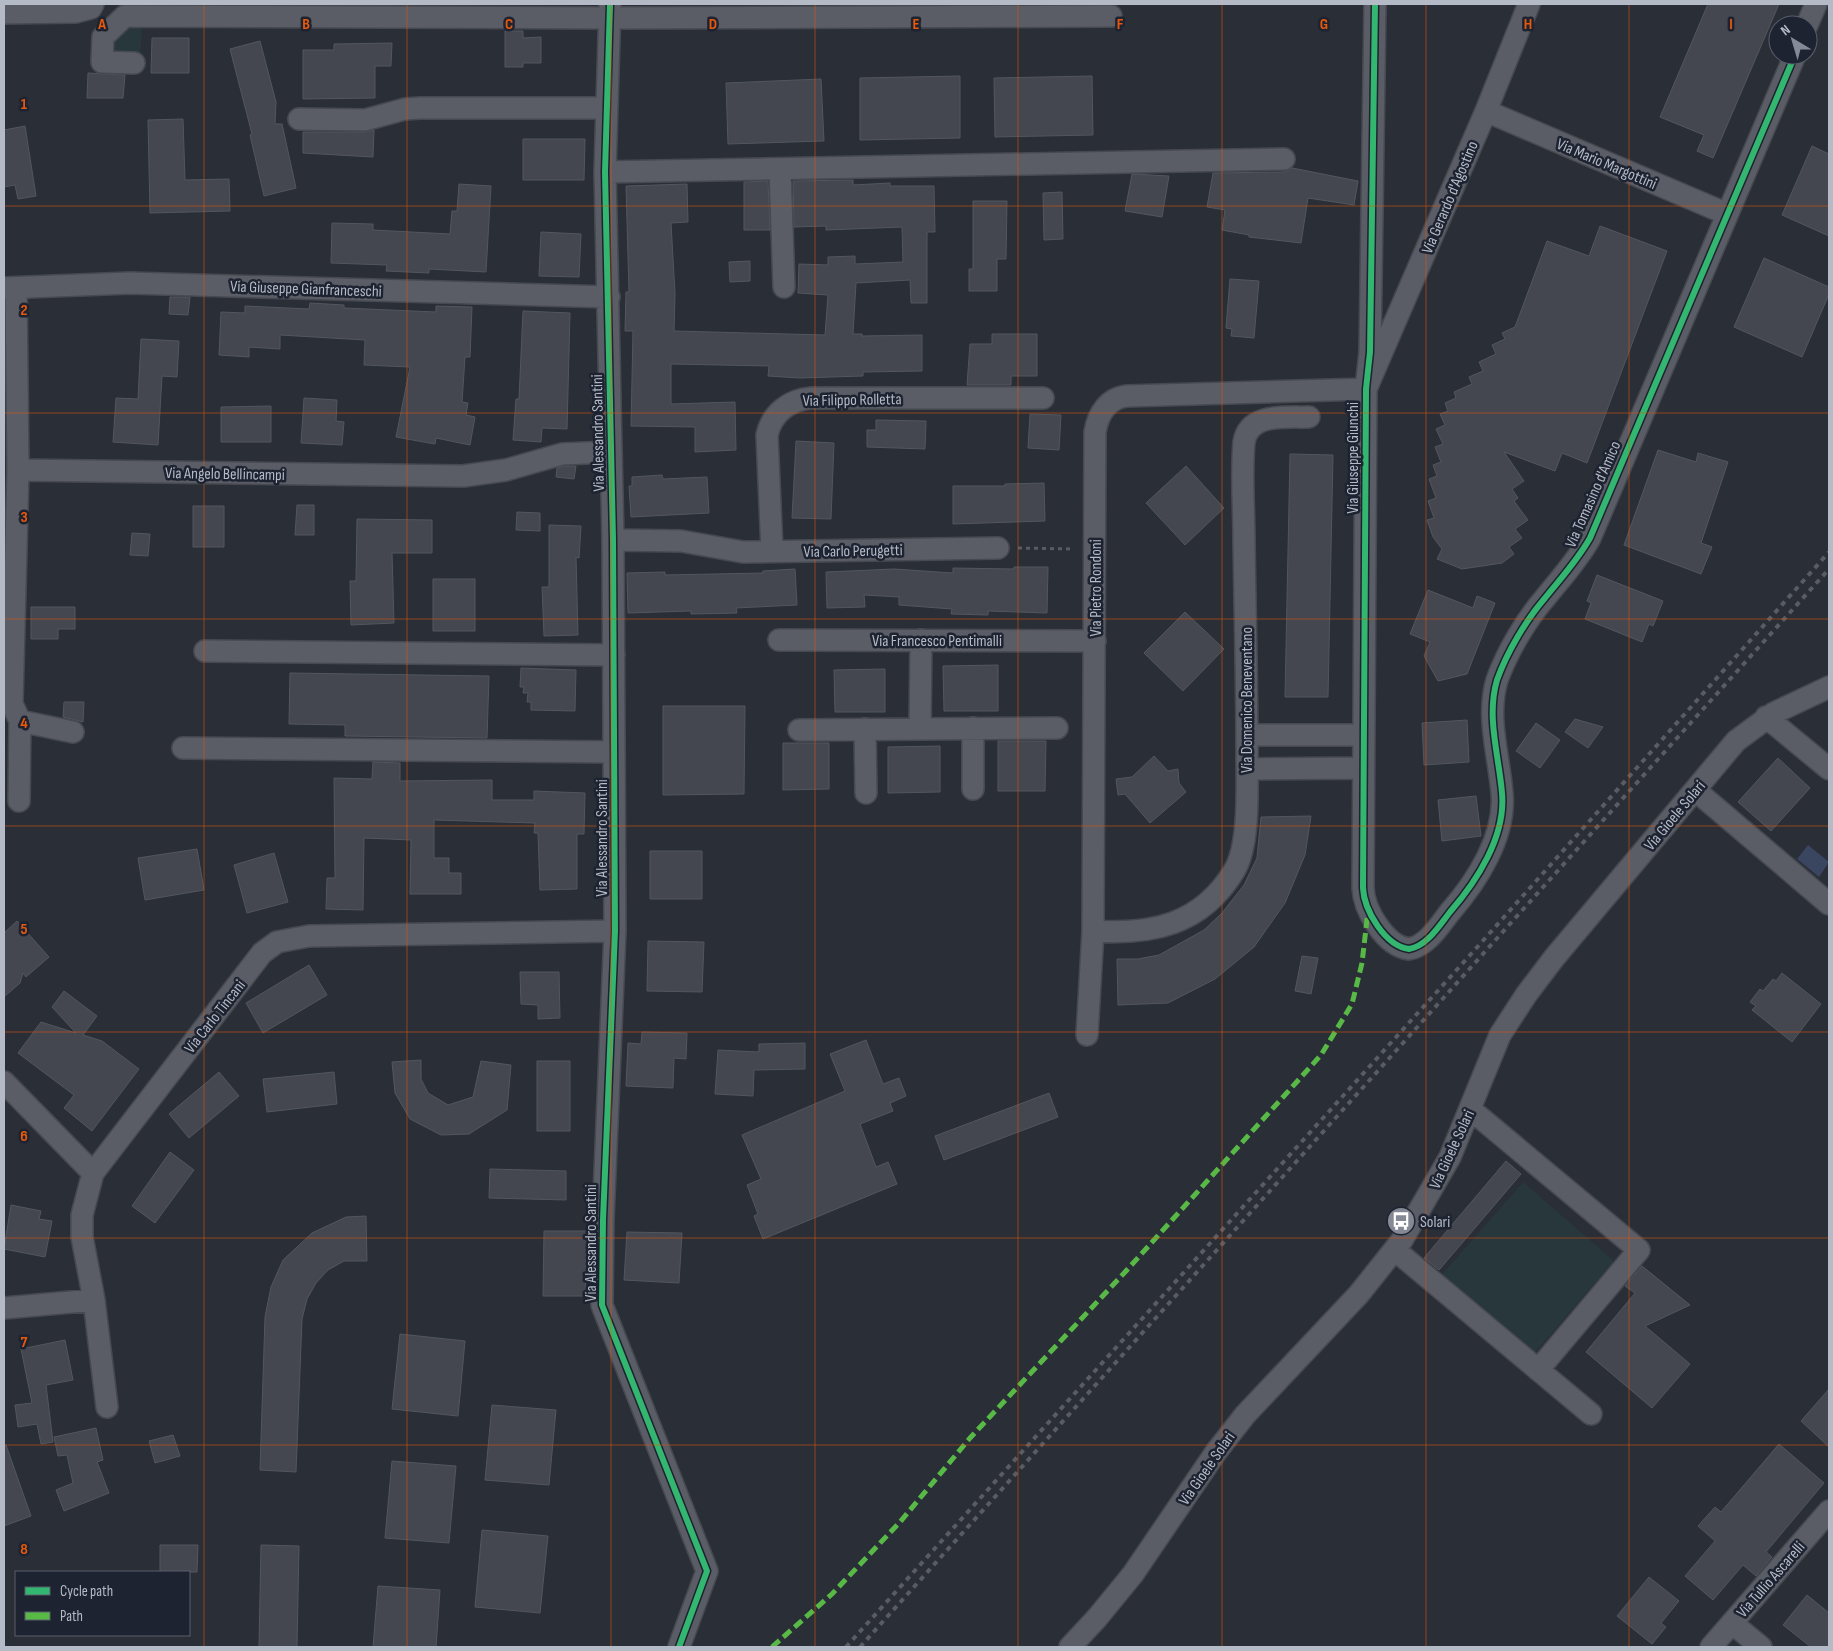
<svg xmlns="http://www.w3.org/2000/svg" width="1833" height="1651" font-family="'Sofia Sans Condensed',sans-serif">
<style>
.green{fill:#27373c}
.water{fill:#3a4560}
.building{fill:#44474f;stroke:#52565f}
.lines{fill:none;stroke-linecap:round;stroke-linejoin:round}
.minor-casing{stroke:#464950;stroke-width:24}
.path{stroke:#575c62;stroke-width:3;stroke-dasharray:4 4;stroke-linecap:butt}
.minor{stroke:#5a5d65;stroke-width:21}
.rail{stroke:#595c62;stroke-width:4;stroke-dasharray:5 5;stroke-linecap:butt}
.quiet{stroke:#58b947;stroke-width:5;stroke-dasharray:10 5;stroke-linecap:butt}
.cycleway-casing{stroke:#1e2331;stroke-width:9}
.cycleway{stroke:#33b770;stroke-width:6}
.grid{fill:none;stroke:#e8590c;stroke-width:1;stroke-opacity:0.55}
.labels{text-anchor:middle;stroke-width:5;stroke-linejoin:round;paint-order:stroke}
.street-label{font-size:16px;fill:#b5bac7;stroke:#1e2331}
.poi-label{font-size:16px;fill:#b5bac7;stroke:#1e2331;text-anchor:start}
.grid-label{font-size:16px;text-anchor:middle;font-weight:bold;fill:#e8590c;stroke:#1e2331;stroke-width:5;stroke-linejoin:round;paint-order:stroke}
</style>
<rect width="100%" height="100%" fill="#2a2e37"/>
<path class="green" d="M 125,27 L 142,28 L 140,59 L 108,57 L 109,43 Z
M 1523,1182 L 1614,1261 L 1532,1356 L 1440,1277 Z"/>
<path class="water" d="M 1808,845 L 1829,862 L 1819,877 L 1797,859 Z"/>
<path class="building" d="M 1708,4 L 1779,4 L 1713,158 L 1697,151 L 1704,135 L 1660,117 Z
M 505,31 L 523,31 L 523,38 L 541,37 L 541,63 L 523,63 L 523,67 L 505,67 Z
M 152,38 L 189,38 L 189,73 L 151,73 Z
M 260,41 L 276,102 L 275,124 L 282,124 L 296,188 L 264,196 L 250,135 L 252,134 L 230,49 Z
M 392,43 L 391,66 L 375,66 L 375,98 L 303,99 L 303,50 L 334,50 L 334,44 Z
M 88,73 L 125,75 L 123,98 L 87,98 Z
M 960,76 L 960,138 L 860,140 L 860,78 Z
M 1092,76 L 1093,135 L 995,137 L 994,78 Z
M 821,79 L 824,141 L 728,144 L 726,83 Z
M 183,119 L 185,180 L 229,179 L 230,211 L 150,213 L 148,120 Z
M 25,126 L 36,196 L 18,199 L 15,185 L 4,187 L 4,130 Z
M 374,130 L 373,157 L 303,153 L 303,132 L 365,132 Z
M 523,139 L 585,139 L 584,180 L 523,180 Z
M 1812,146 L 1829,154 L 1829,236 L 1782,215 Z
M 1292,168 L 1358,181 L 1354,205 L 1308,198 L 1301,243 L 1249,237 L 1249,235 L 1222,230 L 1225,210 L 1207,207 L 1213,173 L 1284,172 Z
M 1132,174 L 1169,176 L 1162,217 L 1125,211 Z
M 853,180 L 853,185 L 890,183 L 890,186 L 934,186 L 935,232 L 927,232 L 927,303 L 911,303 L 910,280 L 856,283 L 853,334 L 862,334 L 862,336 L 922,335 L 922,371 L 863,372 L 863,376 L 800,378 L 768,376 L 769,366 L 671,364 L 671,404 L 735,402 L 736,450 L 695,452 L 695,427 L 631,426 L 633,331 L 625,331 L 626,292 L 629,292 L 626,186 L 687,184 L 688,222 L 671,223 L 675,293 L 674,331 L 825,335 L 828,295 L 798,293 L 799,264 L 828,265 L 828,257 L 855,256 L 855,264 L 903,262 L 902,227 L 826,230 L 826,226 L 794,227 L 793,181 Z
M 768,181 L 770,230 L 744,230 L 744,182 Z
M 459,184 L 491,186 L 486,272 L 429,269 L 429,273 L 386,271 L 387,265 L 331,263 L 332,223 L 373,224 L 373,230 L 450,234 L 452,211 L 457,211 Z
M 1062,192 L 1063,239 L 1044,240 L 1043,193 Z
M 973,201 L 1007,201 L 1006,259 L 997,259 L 997,291 L 969,291 L 969,269 L 973,269 Z
M 1600,226 L 1667,251 L 1587,463 L 1562,453 L 1555,471 L 1504,452 L 1524,481 L 1512,489 L 1518,498 L 1514,501 L 1528,520 L 1515,529 L 1522,538 L 1509,547 L 1514,554 L 1502,563 L 1462,569 L 1437,559 L 1442,549 L 1433,537 L 1427,520 L 1434,518 L 1428,501 L 1436,498 L 1429,479 L 1437,476 L 1433,465 L 1441,462 L 1435,447 L 1443,444 L 1436,429 L 1445,425 L 1440,414 L 1448,411 L 1445,403 L 1456,398 L 1454,392 L 1472,384 L 1469,377 L 1483,371 L 1479,362 L 1496,354 L 1492,345 L 1505,339 L 1502,333 L 1515,327 L 1547,241 L 1589,256 Z
M 541,232 L 581,234 L 579,277 L 539,276 Z
M 1764,258 L 1829,287 L 1829,294 L 1802,357 L 1734,327 Z
M 750,261 L 750,281 L 730,282 L 729,262 Z
M 1230,279 L 1259,281 L 1254,338 L 1231,336 L 1232,329 L 1226,328 Z
M 170,297 L 190,297 L 188,315 L 169,314 Z
M 310,303 L 344,305 L 344,308 L 436,312 L 436,306 L 472,307 L 470,357 L 465,357 L 462,402 L 468,403 L 466,415 L 475,417 L 470,445 L 436,438 L 435,444 L 396,437 L 410,367 L 364,365 L 365,340 L 280,335 L 280,349 L 249,347 L 249,357 L 219,355 L 221,312 L 245,313 L 245,306 L 309,309 Z
M 523,311 L 570,313 L 567,429 L 542,428 L 541,442 L 513,440 L 516,399 L 519,399 Z
M 992,334 L 1037,334 L 1037,376 L 1011,376 L 1011,385 L 967,385 L 970,344 L 992,344 Z
M 141,339 L 179,341 L 177,377 L 162,376 L 158,445 L 113,442 L 116,398 L 138,399 Z
M 304,398 L 337,400 L 336,421 L 344,422 L 342,445 L 301,443 Z
M 271,406 L 271,442 L 221,442 L 221,407 Z
M 1030,414 L 1061,415 L 1059,450 L 1028,448 Z
M 876,420 L 926,421 L 925,449 L 867,447 L 867,430 L 876,430 Z
M 796,441 L 834,443 L 831,519 L 792,518 Z
M 1658,450 L 1696,462 L 1698,453 L 1728,462 L 1701,543 L 1712,547 L 1701,574 L 1624,545 Z
M 1290,454 L 1333,455 L 1328,697 L 1285,697 Z
M 564,466 L 576,466 L 574,479 L 556,477 L 557,468 Z
M 1186,466 L 1224,508 L 1185,545 L 1146,503 Z
M 662,475 L 663,479 L 707,477 L 709,513 L 631,517 L 629,486 L 632,486 L 632,477 Z
M 1044,483 L 1045,521 L 953,524 L 953,486 L 1005,486 L 1005,484 Z
M 297,505 L 314,505 L 314,535 L 295,535 Z
M 193,506 L 224,506 L 224,547 L 193,547 Z
M 517,512 L 540,513 L 540,531 L 516,530 Z
M 357,519 L 432,520 L 432,553 L 392,553 L 394,623 L 351,625 L 350,581 L 356,581 Z
M 549,525 L 581,526 L 579,558 L 576,557 L 578,635 L 544,636 L 542,587 L 549,587 Z
M 132,533 L 150,534 L 148,556 L 130,555 Z
M 1014,567 L 1048,567 L 1047,613 L 988,611 L 988,615 L 951,614 L 952,609 L 899,605 L 899,597 L 864,595 L 865,607 L 827,608 L 826,572 L 894,569 L 953,573 L 953,568 L 1014,569 Z
M 795,569 L 797,605 L 736,608 L 737,613 L 691,614 L 691,611 L 628,613 L 627,573 L 665,572 L 665,575 L 763,573 L 763,571 Z
M 1597,575 L 1663,601 L 1653,626 L 1649,624 L 1642,642 L 1585,619 L 1591,603 L 1587,601 Z
M 433,579 L 475,579 L 475,631 L 433,631 Z
M 1428,590 L 1473,608 L 1477,596 L 1495,603 L 1467,674 L 1438,681 L 1424,656 L 1430,642 L 1410,634 Z
M 31,607 L 75,607 L 75,629 L 58,629 L 58,639 L 31,639 Z
M 1185,612 L 1224,649 L 1183,691 L 1144,653 Z
M 998,665 L 998,711 L 944,711 L 943,666 Z
M 521,668 L 576,670 L 575,711 L 531,710 L 531,702 L 527,702 L 528,693 L 523,693 L 524,687 L 520,687 Z
M 885,669 L 885,712 L 835,712 L 834,670 Z
M 290,673 L 489,676 L 487,738 L 345,736 L 345,725 L 289,724 Z
M 64,702 L 84,702 L 83,722 L 63,717 Z
M 663,706 L 745,706 L 744,794 L 663,795 Z
M 1575,719 L 1603,727 L 1588,748 L 1565,732 Z
M 1467,720 L 1469,762 L 1424,765 L 1422,723 Z
M 1536,723 L 1560,740 L 1540,768 L 1516,751 Z
M 998,741 L 1046,741 L 1045,791 L 998,791 Z
M 783,743 L 829,743 L 829,789 L 783,790 Z
M 940,746 L 940,792 L 888,793 L 888,747 Z
M 1154,756 L 1168,771 L 1178,769 L 1179,783 L 1186,792 L 1150,823 L 1125,794 L 1118,795 L 1116,779 L 1132,777 Z
M 1778,758 L 1810,788 L 1771,831 L 1738,802 Z
M 373,762 L 400,763 L 400,781 L 492,780 L 492,800 L 534,800 L 534,791 L 585,793 L 584,834 L 577,834 L 577,889 L 540,890 L 538,833 L 534,833 L 535,823 L 434,820 L 434,858 L 449,858 L 449,873 L 461,873 L 461,894 L 410,894 L 411,840 L 364,838 L 363,910 L 326,909 L 327,878 L 335,878 L 334,778 L 372,779 Z
M 1476,796 L 1481,836 L 1442,841 L 1438,800 Z
M 1311,816 L 1305,855 L 1285,903 L 1254,947 L 1215,979 L 1168,1003 L 1118,1005 L 1117,959 L 1138,959 L 1159,955 L 1204,930 L 1222,913 L 1244,885 L 1257,858 L 1261,817 Z
M 197,849 L 204,890 L 145,900 L 138,858 Z
M 650,851 L 702,851 L 702,899 L 650,899 Z
M 274,853 L 288,902 L 247,913 L 234,865 Z
M 17,921 L 49,957 L 26,977 L 23,973 L 20,983 L 4,997 L 4,933 Z
M 648,941 L 704,942 L 702,992 L 647,991 Z
M 1302,956 L 1318,958 L 1311,994 L 1295,991 Z
M 309,965 L 327,995 L 263,1033 L 246,1003 Z
M 520,972 L 559,972 L 560,1018 L 538,1019 L 538,1005 L 521,1004 Z
M 1782,973 L 1821,1004 L 1792,1042 L 1752,1010 L 1756,1006 L 1750,1002 L 1760,989 L 1763,991 L 1773,979 L 1776,981 Z
M 64,991 L 97,1016 L 83,1035 L 102,1041 L 139,1069 L 92,1131 L 64,1108 L 74,1095 L 18,1053 L 41,1022 L 76,1033 L 52,1007 Z
M 642,1032 L 687,1033 L 686,1059 L 674,1058 L 673,1088 L 626,1086 L 628,1043 L 641,1044 Z
M 866,1040 L 883,1084 L 899,1078 L 906,1096 L 890,1103 L 893,1111 L 860,1124 L 876,1167 L 888,1162 L 897,1184 L 763,1239 L 754,1216 L 758,1214 L 747,1185 L 761,1179 L 742,1135 L 845,1091 L 830,1054 Z
M 805,1043 L 805,1069 L 754,1070 L 753,1096 L 715,1094 L 718,1050 L 759,1052 L 759,1044 Z
M 421,1060 L 421,1079 L 428,1093 L 448,1105 L 473,1097 L 481,1061 L 511,1065 L 507,1110 L 469,1134 L 441,1135 L 410,1119 L 395,1093 L 392,1062 Z
M 537,1061 L 570,1061 L 570,1131 L 537,1131 Z
M 219,1072 L 239,1096 L 189,1138 L 169,1114 Z
M 334,1072 L 337,1104 L 267,1112 L 263,1079 Z
M 1049,1093 L 1058,1117 L 944,1160 L 935,1136 Z
M 170,1152 L 194,1170 L 155,1223 L 132,1206 Z
M 1506,1161 L 1521,1174 L 1439,1270 L 1424,1258 Z
M 490,1169 L 566,1171 L 566,1200 L 489,1198 Z
M 11,1205 L 41,1211 L 39,1219 L 52,1221 L 45,1257 L 4,1249 Z
M 366,1216 L 367,1261 L 344,1261 L 328,1270 L 316,1283 L 307,1299 L 302,1319 L 296,1472 L 260,1470 L 265,1317 L 271,1287 L 283,1260 L 312,1233 L 346,1217 Z
M 544,1231 L 587,1231 L 585,1296 L 543,1296 Z
M 627,1232 L 682,1233 L 679,1283 L 624,1280 Z
M 1642,1266 L 1690,1305 L 1645,1326 L 1690,1364 L 1652,1408 L 1586,1352 L 1635,1293 L 1625,1286 Z
M 400,1334 L 465,1341 L 458,1416 L 392,1409 Z
M 65,1340 L 73,1380 L 46,1385 L 53,1442 L 41,1444 L 37,1424 L 18,1427 L 15,1405 L 32,1403 L 21,1349 Z
M 1829,1389 L 1829,1447 L 1801,1421 Z
M 492,1405 L 556,1410 L 549,1485 L 485,1480 Z
M 96,1428 L 103,1460 L 97,1462 L 109,1493 L 64,1511 L 56,1490 L 73,1483 L 67,1455 L 58,1456 L 54,1437 Z
M 173,1435 L 180,1456 L 155,1463 L 149,1441 Z
M 1779,1444 L 1824,1483 L 1766,1552 L 1772,1557 L 1756,1576 L 1743,1565 L 1713,1600 L 1685,1576 L 1715,1541 L 1698,1526 L 1715,1507 L 1721,1512 Z
M 6,1445 L 31,1516 L 4,1526 L 4,1446 Z
M 392,1461 L 456,1466 L 449,1543 L 385,1538 Z
M 482,1530 L 548,1536 L 540,1613 L 475,1607 Z
M 160,1545 L 198,1545 L 197,1572 L 160,1572 Z
M 261,1545 L 299,1546 L 297,1647 L 259,1647 Z
M 1649,1577 L 1679,1601 L 1661,1623 L 1666,1627 L 1652,1644 L 1617,1616 Z
M 378,1586 L 440,1590 L 436,1647 L 373,1647 Z
M 1807,1595 L 1829,1613 L 1829,1647 L 1811,1647 L 1783,1625 Z"/>
<g class="lines">
<defs>
<path id="minor" d="M 610,4 L 605,172 L 613,540 L 615,931 L 603,1220 L 602,1305 L 707,1571 L 679,1647
M 1375,4 L 1370,352 L 1366,389 L 1363,888 C 1364,910 1385,946 1409,949 C 1427,946 1439,926 1450,912 C 1477,881 1506,836 1502,793 C 1499,756 1486,717 1497,680 C 1507,652 1526,620 1545,598 C 1561,578 1577,561 1590,538 L 1795,55
M 4,13 L 76,12 L 91,8 L 93,4
M 1807,25 L 1816,4
M 134,63 L 102,62 L 103,37 L 125,16 L 610,18 L 1111,16
M 1486,111 L 1727,214
M 299,119 L 365,120 L 405,109 L 420,108 L 606,108
M 780,170 L 784,287
M 605,172 L 1284,159
M 4,288 L 130,283 L 609,297
M 16,288 L 18,470 L 463,476 L 506,470 L 562,454 L 610,452
M 613,540 L 681,541 L 743,552 L 998,548
M 772,551 L 767,435 C 772,413 789,400 811,398 L 1043,398
M 779,640 L 1095,641
M 205,651 L 614,655
M 4,704 L 12,704 L 18,470
M 12,704 L 20,721 L 19,801
M 1766,717 L 1829,769
M 20,721 L 73,732
M 973,728 L 973,789
M 865,729 L 866,793
M 920,729 L 921,640
M 799,730 L 1057,728
M 1247,735 L 1364,735
M 183,748 L 614,752
M 1247,769 L 1363,768
M 1695,790 L 1829,904
M 1093,931 C 1152,935 1201,925 1234,871 C 1250,845 1247,787 1247,756 C 1247,684 1245,612 1244,540 C 1244,508 1241,474 1244,442 C 1249,412 1286,418 1309,417
M 1087,1035 L 1093,931 L 1095,432 C 1098,414 1108,398 1127,396 L 1366,389 L 1486,111 L 1529,4
M 4,1082 L 93,1173
M 1470,1109 L 1639,1250 L 1538,1370
M 1395,1250 L 1591,1414
M 4,1308 L 94,1300
M 107,1407 L 94,1300 L 82,1237 L 82,1215 L 93,1173 L 262,953 L 277,942 L 309,936 L 615,931
M 1732,1623 L 1761,1647
M 1070,1647 L 1097,1618 L 1133,1574 L 1216,1452 L 1245,1415 L 1359,1294 L 1402,1240 L 1450,1157 L 1500,1035 L 1526,995 L 1554,958 L 1736,741 L 1774,713 L 1829,687
M 1711,1647 L 1829,1511"/>
</defs>
<use href="#minor" class="minor-casing"/>
<path class="path" d="M 1018,548 L 1074,549"/>
<use href="#minor" class="minor"/>
<path class="rail" d="M 846,1647 L 1480,944 L 1829,552
M 860,1647 L 1829,569"/>
<path class="quiet" d="M 772,1647 L 832,1594 L 900,1522 L 970,1438 L 1126,1271 L 1321,1055 L 1352,1004 L 1362,963 L 1368,911"/>
<defs>
<path id="cycleway" d="M 610,4 L 605,172 L 613,540 L 615,931 L 603,1220 L 602,1305 L 707,1571 L 679,1647
M 1375,4 L 1370,352 L 1366,389 L 1363,888 C 1364,910 1385,946 1409,949 C 1427,946 1439,926 1450,912 C 1477,881 1506,836 1502,793 C 1499,756 1486,717 1497,680 C 1507,652 1526,620 1545,598 C 1561,578 1577,561 1590,538 L 1795,55"/>
</defs>
<use href="#cycleway" class="cycleway-casing"/>
<use href="#cycleway" class="cycleway"/>
</g>
<path class="grid" d="M 204,4 L 204,1647M 407,4 L 407,1647M 611,4 L 611,1647M 815,4 L 815,1647M 1018,4 L 1018,1647M 1222,4 L 1222,1647M 1426,4 L 1426,1647M 1629,4 L 1629,1647M 4,206 L 1829,206M 4,413 L 1829,413M 4,619 L 1829,619M 4,826 L 1829,826M 4,1032 L 1829,1032M 4,1238 L 1829,1238M 4,1445 L 1829,1445"/>
<defs>
<symbol id="bus-disc" viewBox="-11 -11 22 22"><circle r="9.5" fill="#848995" stroke="#1e2331"/><path d="M-5-6H5V4H4V6H2V4H-2V6H-4V4H-5ZM-3.5-4V0h7V-4ZM-3.5 1.2v1.5H-2V1.2ZM2 1.2v1.5H3.5V1.2Z" fill="#fff"/></symbol>
</defs>
<g fill-rule="evenodd">
<use href="#bus-disc" x="1385" y="1205" width="32" height="32"/>
</g>
<g class="labels">
<g class="street-label">
<text transform="translate(1607 163) rotate(23)" y="6">Via Mario Margottini</text>
<text transform="translate(1449 197) rotate(-67)" y="6">Via Gerardo d'Agostino</text>
<text transform="translate(306 288) rotate(2)" y="6">Via Giuseppe Gianfranceschi</text>
<text transform="translate(852 399) rotate(-1)" y="6">Via Filippo Rolletta</text>
<text transform="translate(597 433) rotate(-91)" y="6">Via Alessandro Santini</text>
<text transform="translate(1352 458) rotate(-90)" y="6">Via Giuseppe Giunchi</text>
<text transform="translate(225 473) rotate(1)" y="6">Via Angelo Bellincampi</text>
<text transform="translate(1592 494) rotate(-66)" y="6">Via Tomasino d'Amico</text>
<text transform="translate(853 550) rotate(-1)" y="6">Via Carlo Perugetti</text>
<text transform="translate(1095 588) rotate(-90)" y="6">Via Pietro Rondoni</text>
<text x="937" y="646">Via Francesco Pentimalli</text>
<text transform="translate(1246 700) rotate(-90)" y="6">Via Domenico Beneventano</text>
<text transform="translate(1674 815) rotate(-50)" y="6">Via Gioele Solari</text>
<text transform="translate(601 838) rotate(-90)" y="6">Via Alessandro Santini</text>
<text transform="translate(214 1016) rotate(-52)" y="6">Via Carlo Tincani</text>
<text transform="translate(1451 1149) rotate(-65)" y="6">Via Gioele Solari</text>
<text transform="translate(590 1243) rotate(-90)" y="6">Via Alessandro Santini</text>
<text transform="translate(1206 1468) rotate(-55)" y="6">Via Gioele Solari</text>
<text transform="translate(1770 1579) rotate(-49)" y="6">Via Tullio Ascarelli</text>
</g>
<g class="poi-label">
<text x="1420" y="1227">Solari</text>
</g>
</g>
<g class="grid-label">
<text x="102" y="29">A</text>
<text x="306" y="29">B</text>
<text x="509" y="29">C</text>
<text x="713" y="29">D</text>
<text x="916" y="29">E</text>
<text x="1120" y="29">F</text>
<text x="1324" y="29">G</text>
<text x="1528" y="29">H</text>
<text x="1731" y="29">I</text>
<text x="24" y="109">1</text>
<text x="24" y="315">2</text>
<text x="24" y="522">3</text>
<text x="24" y="728">4</text>
<text x="24" y="934">5</text>
<text x="24" y="1141">6</text>
<text x="24" y="1347">7</text>
<text x="24" y="1554">8</text>
</g>
<rect width="1833" height="1651" fill="none" stroke="#b5bac7" stroke-width="10"/>
<rect x="15" y="1571" width="175" height="65" fill="#1e2331" stroke="#5a5f6d"/>
<rect x="25" y="1587" width="25" height="8" fill="#33b770" stroke="#5a5f6d"/>
<text x="60" y="1596" font-size="15" fill="#b5bac7">Cycle path</text>
<rect x="25" y="1612" width="25" height="8" fill="#58b947" stroke="#5a5f6d"/>
<text x="60" y="1621" font-size="15" fill="#b5bac7">Path</text>
<g transform="translate(1793 40) rotate(322)"><circle r="24" fill="#1e2331" stroke="#5a5f6d"/>
<path d="M0-4L9 19L0 12L-9 19Z" fill="#848995"/>
<text y="-8" font-size="14" font-weight="bold" text-anchor="middle" fill="#b5bac7">N</text>
</g>
</svg>
